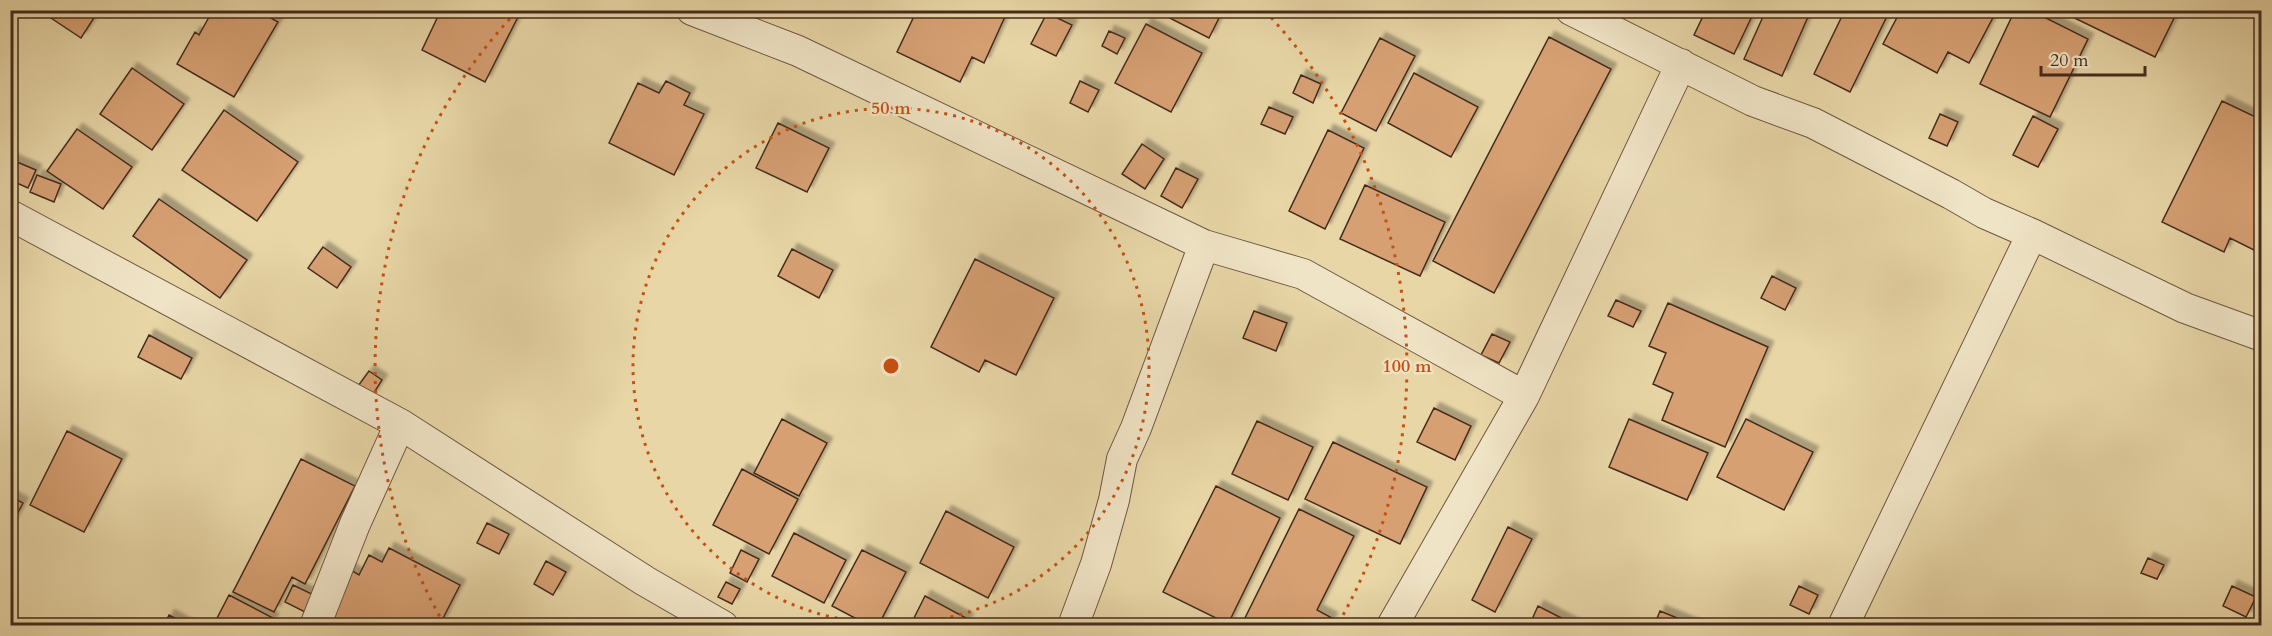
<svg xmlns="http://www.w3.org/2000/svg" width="2272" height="636" font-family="Cardo,serif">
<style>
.building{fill:#d6a073;stroke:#452b1e;stroke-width:1.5;filter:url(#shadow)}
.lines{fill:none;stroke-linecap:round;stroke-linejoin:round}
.minor-casing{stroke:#6e5640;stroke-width:32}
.minor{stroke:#f0e4c6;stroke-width:30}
.ring{fill:none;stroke:#c75010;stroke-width:3;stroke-dasharray:3 6}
.centre{fill:#c75010;stroke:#f0e4c6;stroke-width:3}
.ring-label{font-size:18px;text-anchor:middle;font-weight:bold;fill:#c75010;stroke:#f0e4c6;stroke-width:4.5;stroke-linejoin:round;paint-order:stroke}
</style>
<defs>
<filter id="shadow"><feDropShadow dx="5.5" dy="-5.5" stdDeviation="1.5" flood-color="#0004"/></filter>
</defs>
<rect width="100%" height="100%" fill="#e8d6a7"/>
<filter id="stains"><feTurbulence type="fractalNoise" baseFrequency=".00333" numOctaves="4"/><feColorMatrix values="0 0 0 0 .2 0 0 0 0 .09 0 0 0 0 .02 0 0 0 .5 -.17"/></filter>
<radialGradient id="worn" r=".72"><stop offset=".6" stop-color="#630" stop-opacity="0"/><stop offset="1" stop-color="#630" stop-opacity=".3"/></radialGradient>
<path class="building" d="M 51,10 L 99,10 L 81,38 L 48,16 Z
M 213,10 L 257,10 L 278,22 L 234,97 L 177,64 L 195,32 L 199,35 Z
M 441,10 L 521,11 L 485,82 L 422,50 Z
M 917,10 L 1008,10 L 984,63 L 972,57 L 960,82 L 897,52 Z
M 1154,10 L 1223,10 L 1209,38 Z
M 1706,10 L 1751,10 L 1754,12 L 1734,54 L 1694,35 Z
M 1766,10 L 1811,10 L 1782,76 L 1744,59 Z
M 1845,10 L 1890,10 L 1850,92 L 1814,74 Z
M 1901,10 L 1997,10 L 1969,63 L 1948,52 L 1937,73 L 1883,44 Z
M 2015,10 L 2030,10 L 2088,39 L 2050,117 L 1980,84 Z
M 2058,10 L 2178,10 L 2155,57 Z
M 1047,13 L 1072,25 L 1056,56 L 1031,44 Z
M 1146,24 L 1202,53 L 1171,112 L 1115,83 Z
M 1109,31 L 1125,38 L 1117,54 L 1102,46 Z
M 1549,37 L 1611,69 L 1494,293 L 1433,261 Z
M 1380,38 L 1415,56 L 1376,131 L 1341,113 Z
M 132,68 L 184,104 L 152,150 L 100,114 Z
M 1414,73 L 1478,107 L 1451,157 L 1388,123 Z
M 1301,75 L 1321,84 L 1313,103 L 1293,93 Z
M 666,81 L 690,93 L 684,105 L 704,114 L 674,175 L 609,143 L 638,83 L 659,93 Z
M 1080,81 L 1099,90 L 1088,112 L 1070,103 Z
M 2222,101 L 2262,120 L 2262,254 L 2230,238 L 2224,252 L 2162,222 Z
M 1269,107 L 1293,117 L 1285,134 L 1261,124 Z
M 224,110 L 298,162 L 257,221 L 182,170 Z
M 1940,114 L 1958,122 L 1947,146 L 1929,138 Z
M 2033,116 L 2058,129 L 2038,167 L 2013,155 Z
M 778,123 L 829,148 L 807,192 L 756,168 Z
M 77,129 L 132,167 L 103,209 L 47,171 Z
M 1328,130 L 1364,148 L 1325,229 L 1289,211 Z
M 1142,144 L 1164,159 L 1145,189 L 1122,174 Z
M 10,159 L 36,170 L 28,188 L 10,180 Z
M 1176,168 L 1198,179 L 1182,208 L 1161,196 Z
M 37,175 L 61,184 L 54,202 L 30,192 Z
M 1365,185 L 1445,222 L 1420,276 L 1340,239 Z
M 159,199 L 247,260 L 220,298 L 133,236 Z
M 323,247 L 351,267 L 337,288 L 308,268 Z
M 792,249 L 833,270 L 819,298 L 778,276 Z
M 975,259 L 1054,298 L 1016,375 L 985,360 L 979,372 L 931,347 Z
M 1772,276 L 1796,288 L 1785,310 L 1761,298 Z
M 1616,300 L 1641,311 L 1633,327 L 1608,316 Z
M 1668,303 L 1768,347 L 1725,447 L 1662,420 L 1673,393 L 1653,384 L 1666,353 L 1649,346 Z
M 1254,311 L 1287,323 L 1276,351 L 1243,338 Z
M 1492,334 L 1510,342 L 1499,363 L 1481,355 Z
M 149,335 L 192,358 L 181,379 L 138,357 Z
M 369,371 L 382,380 L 372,396 L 358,386 Z
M 1434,408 L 1471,426 L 1455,460 L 1417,442 Z
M 782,419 L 827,443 L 799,496 L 754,473 Z
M 1629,419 L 1708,453 L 1687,500 L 1609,467 Z
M 1746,419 L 1813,452 L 1784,510 L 1717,477 Z
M 1257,421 L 1313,447 L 1288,500 L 1232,474 Z
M 67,431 L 122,459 L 84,532 L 30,505 Z
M 1333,442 L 1427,487 L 1400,544 L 1305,499 Z
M 301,459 L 355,486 L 305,584 L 292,577 L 274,612 L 233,592 Z
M 742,469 L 798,499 L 769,554 L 713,525 Z
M 1216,486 L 1280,518 L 1228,624 L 1163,592 Z
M 10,496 L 23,503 L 10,527 Z
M 1299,509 L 1354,536 L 1317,610 L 1332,618 L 1328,626 L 1241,626 Z
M 946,511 L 1014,547 L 988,598 L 920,563 Z
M 487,523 L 509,534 L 499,554 L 477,543 Z
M 1508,527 L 1532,539 L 1495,612 L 1472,600 Z
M 794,533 L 846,560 L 824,603 L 772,576 Z
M 389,548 L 460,585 L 439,626 L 345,626 L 324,614 L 348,568 L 359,575 L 369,555 L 382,562 Z
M 741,550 L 759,559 L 747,582 L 730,573 Z
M 862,550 L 906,572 L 878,626 L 870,626 L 832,606 Z
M 2148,558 L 2164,565 L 2157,579 L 2141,573 Z
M 546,561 L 566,572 L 553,595 L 534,584 Z
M 726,582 L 740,589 L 732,604 L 718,597 Z
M 293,585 L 316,596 L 307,613 L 285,602 Z
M 1799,586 L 1818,595 L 1809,614 L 1790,605 Z
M 2232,586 L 2256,597 L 2246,617 L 2223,606 Z
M 229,595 L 273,618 L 270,626 L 213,626 Z
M 925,596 L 968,619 L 964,626 L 910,626 Z
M 1538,606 L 1577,626 L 1529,626 Z
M 1660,611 L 1697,626 L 1654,626 Z
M 169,615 L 189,626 L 164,626 Z"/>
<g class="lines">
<defs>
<path id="minor" d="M 692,10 L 798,51 L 1204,245 L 1303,274 L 1524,396
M 1571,10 L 1753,101 L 1813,123 L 1951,194 L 1984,213 L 2032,234 L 2185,308 L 2262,336
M 10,215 L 400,424 L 645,581 L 723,626
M 315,626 L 355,524 L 400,424
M 1073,626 L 1096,564 L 1114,500 L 1122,459 L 1136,428 L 1204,245
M 1392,626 L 1524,396 L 1681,64
M 1843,626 L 2032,234"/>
</defs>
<use href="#minor" class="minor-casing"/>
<use href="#minor" class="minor"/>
</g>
<g class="ring">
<circle cx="891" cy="366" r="258"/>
<path d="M444 624A516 516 0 0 1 517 11M1265 11A516 516 0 0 1 1338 624"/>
</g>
<circle cx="891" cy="366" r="9" class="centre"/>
<g class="ring-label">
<text x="891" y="114">50 m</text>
<text x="1407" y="372">100 m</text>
</g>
<rect width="2272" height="636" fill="none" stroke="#e8d6a7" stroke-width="36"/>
<rect x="12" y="12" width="2248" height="612" fill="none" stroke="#452b1e" stroke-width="3"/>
<rect x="18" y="18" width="2236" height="600" fill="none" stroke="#452b1e" stroke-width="1.5"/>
<path d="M2041 66v9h104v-9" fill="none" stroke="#452b1e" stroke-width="3"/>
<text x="2050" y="66" font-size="18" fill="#452b1e" stroke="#f0e4c6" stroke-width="4.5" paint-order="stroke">20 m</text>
<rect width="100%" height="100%" filter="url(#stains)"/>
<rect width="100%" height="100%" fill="url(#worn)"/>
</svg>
